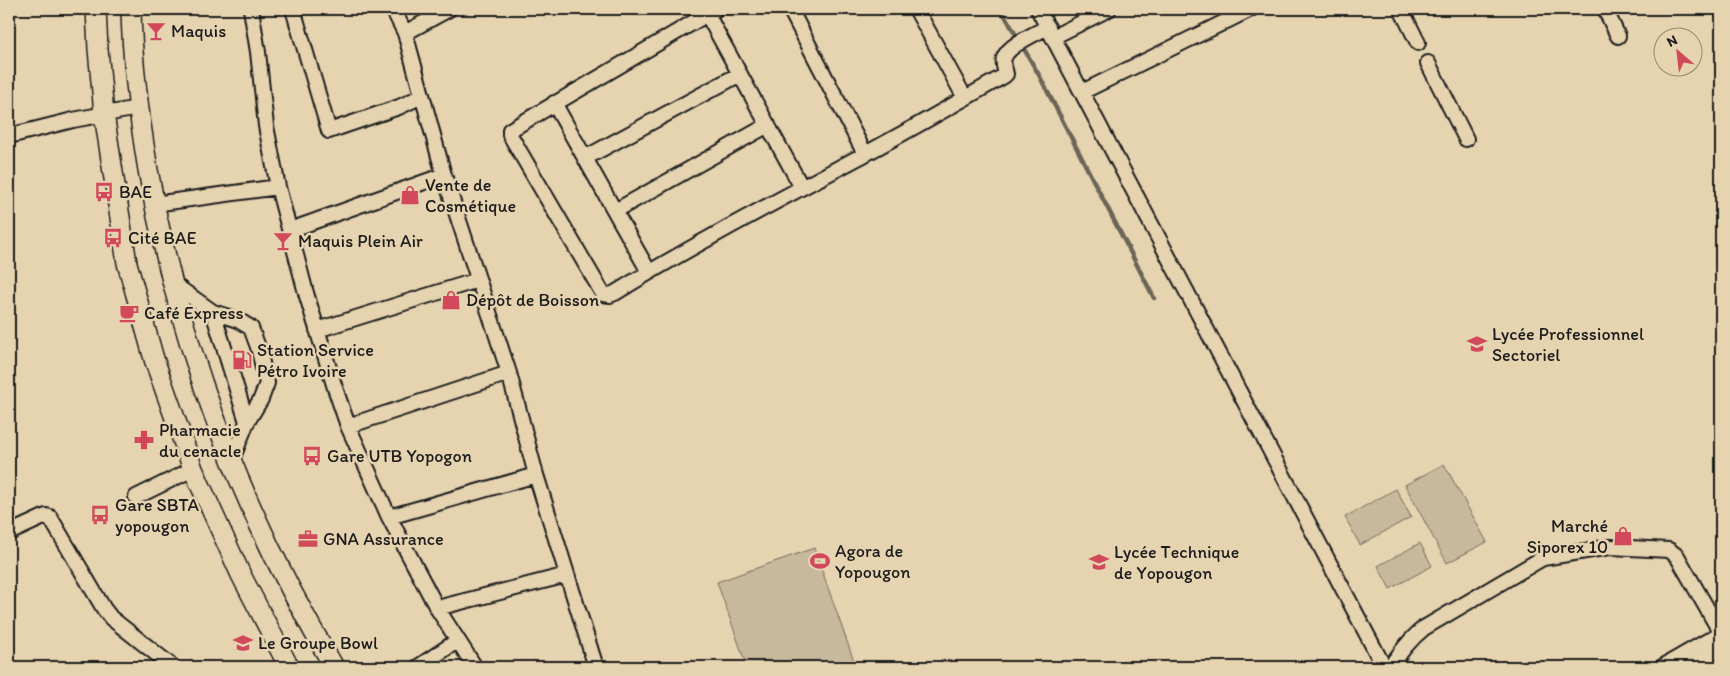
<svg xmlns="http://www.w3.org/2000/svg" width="1730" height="676" font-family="Itim,sans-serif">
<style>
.green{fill:#c9b99c;stroke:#726a5c}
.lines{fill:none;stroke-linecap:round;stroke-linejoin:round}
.stream{stroke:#6b6557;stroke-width:4.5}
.minor-casing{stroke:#1c1c1c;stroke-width:18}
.major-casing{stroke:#1c1c1c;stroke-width:22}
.minor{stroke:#e6d4b1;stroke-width:14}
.major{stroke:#e6d4b1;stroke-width:19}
.labels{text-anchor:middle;stroke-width:5;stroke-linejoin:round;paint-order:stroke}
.poi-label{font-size:18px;fill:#1c1c1c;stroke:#e6d4b1;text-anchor:start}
</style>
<rect width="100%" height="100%" fill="#e6d4b1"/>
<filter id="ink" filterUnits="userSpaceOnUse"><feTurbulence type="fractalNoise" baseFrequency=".02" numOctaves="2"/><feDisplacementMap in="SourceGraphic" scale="10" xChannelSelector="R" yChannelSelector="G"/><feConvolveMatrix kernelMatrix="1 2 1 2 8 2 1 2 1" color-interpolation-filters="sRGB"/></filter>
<g filter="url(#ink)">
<path class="green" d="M 1444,464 L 1487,542 L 1447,563 L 1405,485 Z
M 1396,489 L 1411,517 L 1360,545 L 1345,517 Z
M 1420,543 L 1432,566 L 1390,589 L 1378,566 Z
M 814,548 L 856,667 L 747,667 L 717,582 Z"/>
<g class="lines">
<path class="stream" d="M 1001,9 L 1039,75 L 1154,298
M 9,660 L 20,667"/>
<defs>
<path id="minor" d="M 251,9 L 258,52 L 266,126 L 278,187 L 306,293 L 335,388 L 348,426 L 389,517 L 437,608 L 475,667
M 293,9 L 329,131 L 399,107 L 422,96
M 393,9 L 405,33 L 444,175 L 509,373 L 536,475 L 596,667
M 716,9 L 510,130 L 510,135 L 603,294 L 610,295 L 615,293 C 696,243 781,199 865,154 C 912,129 958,102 1004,76 L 1006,74 C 1005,69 1002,62 1004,58 C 1008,45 1037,33 1048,27
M 790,9 L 865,154
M 916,9 L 965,98
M 1038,9 L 1384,667
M 1401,9 L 1418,43
M 1605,9 L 1618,36
M 707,14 L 801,186
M 405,33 L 449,9
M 1053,37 L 1109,9
M 1428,63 L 1466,139
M 1082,92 L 1251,9
M 554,103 L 649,272
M 9,136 L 73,120 L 138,108
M 585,158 L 740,74
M 154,204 L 278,187
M 615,211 L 768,125
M 290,230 L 444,175
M 172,283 L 213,312 L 238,320 L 251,328 L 258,347 L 267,383 L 261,399 L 247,422 L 231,462
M 213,312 L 247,422
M 317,330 L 478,280
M 348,426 L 509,373
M 136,497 L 193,469
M 389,517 L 536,475
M 9,533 L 46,516 L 50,517 L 104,609 L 111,618 L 173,667
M 437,608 L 567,575
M 418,667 L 457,641
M 1390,667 C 1400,653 1410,639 1424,628 L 1536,562 L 1543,558 L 1610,547 L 1669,550 L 1677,556 L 1721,633
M 1662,667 L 1721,633
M 1690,667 L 1721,649"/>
<path id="major" d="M 96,9 L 98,49 L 104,114 L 127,263 L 154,359 L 193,469 L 241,575 L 289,667
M 131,9 C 132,64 139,116 148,170 C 179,346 243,514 334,667"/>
</defs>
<use href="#minor" class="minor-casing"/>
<use href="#major" class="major-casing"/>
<use href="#minor" class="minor"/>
<use href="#major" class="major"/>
</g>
</g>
<defs>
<symbol id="bar-bare" viewBox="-9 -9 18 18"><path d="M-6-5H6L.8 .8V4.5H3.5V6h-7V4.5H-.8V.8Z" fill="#d1495b" stroke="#e6d4b1" stroke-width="2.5" paint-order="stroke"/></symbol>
<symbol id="bus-bare" viewBox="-9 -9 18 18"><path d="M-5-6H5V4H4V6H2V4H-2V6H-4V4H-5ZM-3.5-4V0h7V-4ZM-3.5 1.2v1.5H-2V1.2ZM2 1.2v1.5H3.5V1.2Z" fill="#d1495b" stroke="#e6d4b1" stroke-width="2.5" paint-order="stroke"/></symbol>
<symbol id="shop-bare" viewBox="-9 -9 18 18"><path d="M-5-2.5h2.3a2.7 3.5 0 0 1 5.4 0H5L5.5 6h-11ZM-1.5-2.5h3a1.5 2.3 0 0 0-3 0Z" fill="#d1495b" stroke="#e6d4b1" stroke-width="2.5" paint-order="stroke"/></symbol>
<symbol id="cafe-bare" viewBox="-9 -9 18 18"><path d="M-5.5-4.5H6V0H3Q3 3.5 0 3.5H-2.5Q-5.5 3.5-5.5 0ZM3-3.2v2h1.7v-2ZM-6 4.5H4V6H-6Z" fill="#d1495b" stroke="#e6d4b1" stroke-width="2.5" paint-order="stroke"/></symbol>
<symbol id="school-bare" viewBox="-9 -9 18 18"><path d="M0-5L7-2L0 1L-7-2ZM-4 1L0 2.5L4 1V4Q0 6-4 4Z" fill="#d1495b" stroke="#e6d4b1" stroke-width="2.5" paint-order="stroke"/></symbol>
<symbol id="fuel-bare" viewBox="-9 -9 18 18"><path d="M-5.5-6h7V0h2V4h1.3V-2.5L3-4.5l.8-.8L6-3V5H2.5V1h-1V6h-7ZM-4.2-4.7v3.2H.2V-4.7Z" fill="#d1495b" stroke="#e6d4b1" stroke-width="2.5" paint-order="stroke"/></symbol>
<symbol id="pharmacy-bare" viewBox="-9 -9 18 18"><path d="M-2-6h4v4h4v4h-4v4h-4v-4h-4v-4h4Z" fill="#d1495b" stroke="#e6d4b1" stroke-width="2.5" paint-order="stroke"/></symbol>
<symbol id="office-bare" viewBox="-9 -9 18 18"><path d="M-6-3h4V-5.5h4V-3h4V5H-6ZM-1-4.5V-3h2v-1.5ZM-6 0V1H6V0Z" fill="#d1495b" stroke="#e6d4b1" stroke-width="2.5" paint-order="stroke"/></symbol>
<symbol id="stadium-bare" viewBox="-9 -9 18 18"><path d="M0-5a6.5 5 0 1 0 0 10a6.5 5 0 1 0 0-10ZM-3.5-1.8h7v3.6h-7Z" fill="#d1495b" stroke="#e6d4b1" stroke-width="2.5" paint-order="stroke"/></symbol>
<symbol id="university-bare" viewBox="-9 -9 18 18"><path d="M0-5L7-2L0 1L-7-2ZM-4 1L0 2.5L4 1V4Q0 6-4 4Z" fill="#d1495b" stroke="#e6d4b1" stroke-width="2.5" paint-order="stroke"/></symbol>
</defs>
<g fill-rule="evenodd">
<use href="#bar-bare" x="142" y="17" width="28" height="28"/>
<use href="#bus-bare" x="90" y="178" width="28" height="28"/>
<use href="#shop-bare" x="396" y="181" width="28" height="28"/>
<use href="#bus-bare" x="99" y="224" width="28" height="28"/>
<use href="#bar-bare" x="269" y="227" width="28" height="28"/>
<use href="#shop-bare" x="437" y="286" width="28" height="28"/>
<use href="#cafe-bare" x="115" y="299" width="28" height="28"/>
<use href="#school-bare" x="1463" y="330" width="28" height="28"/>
<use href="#fuel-bare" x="228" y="346" width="28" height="28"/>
<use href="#pharmacy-bare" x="130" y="426" width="28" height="28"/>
<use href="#bus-bare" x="298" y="442" width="28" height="28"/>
<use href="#bus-bare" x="86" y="501" width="28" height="28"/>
<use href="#shop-bare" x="1609" y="522" width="28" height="28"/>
<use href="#office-bare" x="294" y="525" width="28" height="28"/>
<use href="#stadium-bare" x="806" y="547" width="28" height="28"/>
<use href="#school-bare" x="1085" y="548" width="28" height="28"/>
<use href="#university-bare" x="229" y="629" width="28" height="28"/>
</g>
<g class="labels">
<g class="poi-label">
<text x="171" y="37">Maquis</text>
<text x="425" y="191">Vente de<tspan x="425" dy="21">Cosmétique</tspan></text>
<text x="119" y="198">BAE</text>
<text x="128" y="244">Cité BAE</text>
<text x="298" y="247">Maquis Plein Air</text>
<text x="466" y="306">Dépôt de Boisson</text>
<text x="144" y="319">Café Express</text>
<text x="1492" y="340">Lycée Professionnel<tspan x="1492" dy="21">Sectoriel</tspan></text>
<text x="257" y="356">Station Service<tspan x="257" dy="21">Pétro Ivoire</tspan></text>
<text x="159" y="436">Pharmacie<tspan x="159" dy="21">du cenacle</tspan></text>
<text x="327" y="462">Gare UTB Yopogon</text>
<text x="115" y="511">Gare SBTA<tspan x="115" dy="21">yopougon</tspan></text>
<text x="1608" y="532" text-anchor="end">Marché<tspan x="1608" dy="21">Siporex 10</tspan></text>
<text x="323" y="545">GNA Assurance</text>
<text x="835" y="557">Agora de<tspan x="835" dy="21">Yopougon</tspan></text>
<text x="1114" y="558">Lycée Technique<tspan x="1114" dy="21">de Yopougon</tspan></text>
<text x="258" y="649">Le Groupe Bowl</text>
</g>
</g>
<rect width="1730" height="676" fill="none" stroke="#e6d4b1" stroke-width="30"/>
<rect x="15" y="15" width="1700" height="646" fill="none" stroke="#1c1c1c" stroke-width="2" filter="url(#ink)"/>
<g transform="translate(1678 52) rotate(332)"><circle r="24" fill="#e6d4b1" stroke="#958a75"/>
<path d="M0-4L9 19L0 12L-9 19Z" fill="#d1495b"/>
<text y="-8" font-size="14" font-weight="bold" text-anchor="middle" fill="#1c1c1c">N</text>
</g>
</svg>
